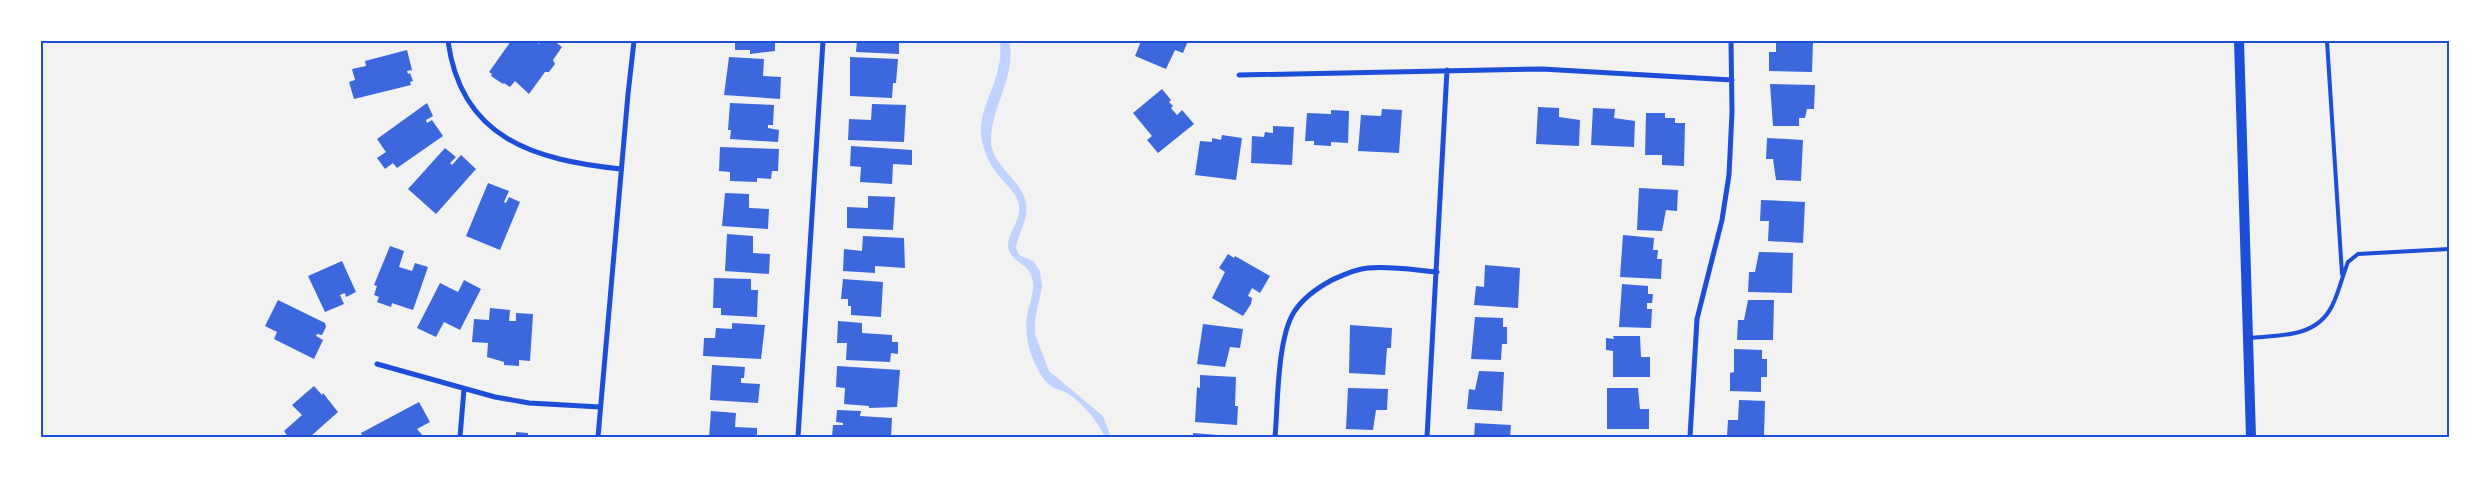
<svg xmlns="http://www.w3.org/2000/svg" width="2490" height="478" font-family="'DM Sans',sans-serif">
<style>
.water{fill:#bfd3fe}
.building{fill:#3d67dc}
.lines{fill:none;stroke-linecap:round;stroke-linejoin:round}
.service{stroke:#1d4ed8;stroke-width:4}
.minor{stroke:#1d4ed8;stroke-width:5}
.secondary{stroke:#1d4ed8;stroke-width:10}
.neatline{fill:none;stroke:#1d4ed8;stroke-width:2}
</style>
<rect width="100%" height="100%" fill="#f2f2f2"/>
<path class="water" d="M 1000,41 L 1009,41 C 1017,73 992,106 991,138 C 990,167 1022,178 1026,204 C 1029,220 1018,232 1016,248 L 1019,255 L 1033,261 L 1040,271 L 1042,287 L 1035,320 L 1035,334 L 1049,371 L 1103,416 L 1111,437 L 1105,437 C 1097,420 1081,401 1065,392 C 1060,390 1055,389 1051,386 C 1041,379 1035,364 1031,354 C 1027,343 1025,328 1027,316 C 1029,302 1037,290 1031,275 C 1026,263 1009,260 1008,246 C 1008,232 1021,221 1019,206 C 1017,192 1004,183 996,172 C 988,162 982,147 981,133 C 980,102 1004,79 1000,41 Z"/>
<path class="building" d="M 511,41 L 535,41 L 539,44 L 541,41 L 554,41 L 562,47 L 553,60 L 555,64 L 549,72 L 545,72 L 529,94 L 515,81 L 510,87 L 504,83 L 503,84 L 491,76 L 492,74 L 489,72 Z
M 735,41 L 775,41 L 775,51 L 750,54 L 750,50 L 735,50 Z
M 857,41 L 899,41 L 899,54 L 856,52 Z
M 1141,41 L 1188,41 L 1183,53 L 1175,50 L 1166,69 L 1135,56 Z
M 1779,41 L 1813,41 L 1812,72 L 1769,71 L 1769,52 L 1776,52 L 1776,42 Z
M 407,50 L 412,70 L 407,71 L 408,74 L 410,73 L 413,81 L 410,82 L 411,85 L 354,99 L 349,82 L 355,80 L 352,69 L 366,66 L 365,61 Z
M 729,57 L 764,59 L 763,76 L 781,77 L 780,99 L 724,95 Z
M 850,57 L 898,59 L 896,83 L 893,83 L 892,98 L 850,96 Z
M 1770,84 L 1815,85 L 1814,109 L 1807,109 L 1805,118 L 1799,118 L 1799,126 L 1773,126 Z
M 1162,89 L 1171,100 L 1169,102 L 1173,106 L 1171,108 L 1177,115 L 1182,110 L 1194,124 L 1158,153 L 1147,140 L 1152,136 L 1133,113 Z
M 427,103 L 433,116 L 426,120 L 427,123 L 432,120 L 443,136 L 397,168 L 393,163 L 385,169 L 377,158 L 386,152 L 377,139 Z
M 730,103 L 774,105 L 773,125 L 768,125 L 768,128 L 779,130 L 778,142 L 730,139 L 731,130 L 728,130 Z
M 872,104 L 906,105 L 904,142 L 848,140 L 849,119 L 871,120 Z
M 1538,107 L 1559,108 L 1559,117 L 1580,120 L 1579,146 L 1536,144 Z
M 1593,108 L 1615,109 L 1614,118 L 1635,121 L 1634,147 L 1591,145 Z
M 1382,109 L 1402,110 L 1399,153 L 1358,151 L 1361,115 L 1381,116 Z
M 1331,110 L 1349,111 L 1348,143 L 1331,142 L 1331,146 L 1314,145 L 1314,141 L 1305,141 L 1307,113 L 1331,114 Z
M 1646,113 L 1665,113 L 1665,118 L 1675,118 L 1675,123 L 1685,123 L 1684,166 L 1662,165 L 1662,155 L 1645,155 Z
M 1273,126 L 1294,127 L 1292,165 L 1251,163 L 1252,136 L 1264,137 L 1265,132 L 1273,133 Z
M 1222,135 L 1242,138 L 1236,180 L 1195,175 L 1200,141 L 1212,142 L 1212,138 L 1221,140 Z
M 1767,138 L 1803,140 L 1801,181 L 1776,180 L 1773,159 L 1766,159 Z
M 851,146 L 912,150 L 912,165 L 893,164 L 892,184 L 860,182 L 861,167 L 850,166 Z
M 720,147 L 779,149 L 778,171 L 772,171 L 771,179 L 757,178 L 757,182 L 730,181 L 730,172 L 719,171 Z
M 445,148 L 456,157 L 450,163 L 452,165 L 461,155 L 476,169 L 436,214 L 408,189 Z
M 488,183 L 509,191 L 504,202 L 506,203 L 509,197 L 520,202 L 500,250 L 466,236 Z
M 1639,188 L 1678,190 L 1677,211 L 1666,210 L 1662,231 L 1637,230 Z
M 725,193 L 749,194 L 749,208 L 769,209 L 768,229 L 722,226 Z
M 868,196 L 895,197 L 893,230 L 847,228 L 847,207 L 868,208 Z
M 1761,200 L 1805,202 L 1803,243 L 1768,241 L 1769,221 L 1760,221 Z
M 727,234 L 753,236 L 753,253 L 770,254 L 769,274 L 725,271 Z
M 1623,235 L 1654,238 L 1653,250 L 1658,250 L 1657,259 L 1662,259 L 1661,279 L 1620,277 Z
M 863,236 L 904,238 L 905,268 L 875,266 L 875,273 L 843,271 L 844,249 L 862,251 Z
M 390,246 L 404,251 L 399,267 L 412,271 L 415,263 L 428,267 L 413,310 L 392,303 L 391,307 L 377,302 L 379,297 L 374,295 L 377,286 L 374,285 Z
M 1759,252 L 1793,253 L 1792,293 L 1748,292 L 1749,272 L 1755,272 Z
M 1228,254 L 1234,258 L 1235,256 L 1270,276 L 1260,293 L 1252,288 L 1248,296 L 1252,298 L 1251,304 L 1243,316 L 1212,298 L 1225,272 L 1219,268 Z
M 342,261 L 356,292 L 346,297 L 345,293 L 340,295 L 344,304 L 325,312 L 308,276 Z
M 1485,265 L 1520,268 L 1518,308 L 1474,305 L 1476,286 L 1484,287 Z
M 714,278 L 751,279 L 751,290 L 758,290 L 757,317 L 721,315 L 721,308 L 713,308 Z
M 843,279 L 883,282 L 881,317 L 851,315 L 851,306 L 848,306 L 848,299 L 841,299 Z
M 464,280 L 481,289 L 460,330 L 444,322 L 436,337 L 417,328 L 440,283 L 458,292 Z
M 1622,284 L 1648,286 L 1648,294 L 1653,294 L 1652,303 L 1647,303 L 1647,309 L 1652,309 L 1651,328 L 1619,327 Z
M 278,300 L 325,323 L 326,327 L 322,335 L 317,334 L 316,336 L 323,340 L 314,359 L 274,339 L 277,332 L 265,326 Z
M 1748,300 L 1774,300 L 1773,340 L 1737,340 L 1738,320 L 1744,320 Z
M 490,308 L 510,310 L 509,321 L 516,321 L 516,313 L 533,314 L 530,361 L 519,360 L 519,366 L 504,365 L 504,362 L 487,357 L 488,343 L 472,342 L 474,319 L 489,320 Z
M 1475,317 L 1503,318 L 1503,327 L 1507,327 L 1507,344 L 1502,344 L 1501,360 L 1471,359 Z
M 838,321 L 862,323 L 862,333 L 892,335 L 892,342 L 898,342 L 898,354 L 891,353 L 890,362 L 846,360 L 847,343 L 837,343 Z
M 732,323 L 765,325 L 761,359 L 703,356 L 704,338 L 715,338 L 716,328 L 732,329 Z
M 1203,324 L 1243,329 L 1240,348 L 1230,347 L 1225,367 L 1197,364 Z
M 1350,325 L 1392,328 L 1391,348 L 1387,348 L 1385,375 L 1349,373 Z
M 1613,336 L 1640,336 L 1641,357 L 1650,357 L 1650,377 L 1613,377 L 1613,351 L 1606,350 L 1606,338 L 1614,339 Z
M 1734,349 L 1762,350 L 1762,359 L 1767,359 L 1767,377 L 1761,377 L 1761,392 L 1730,391 L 1730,373 L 1734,372 Z
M 712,365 L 745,367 L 744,378 L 741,378 L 741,383 L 760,384 L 758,403 L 710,400 Z
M 837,366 L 900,370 L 897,407 L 869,408 L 869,406 L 844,404 L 845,388 L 836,387 Z
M 1479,371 L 1504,372 L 1502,411 L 1467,409 L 1469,389 L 1475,390 Z
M 1200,375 L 1236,377 L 1235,406 L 1238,406 L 1237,425 L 1195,422 L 1197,387 L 1200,388 Z
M 314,386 L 322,395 L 323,393 L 338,412 L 310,437 L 288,437 L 284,431 L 302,415 L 292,405 Z
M 1348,388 L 1388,389 L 1387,410 L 1376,410 L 1373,430 L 1346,429 Z
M 1607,388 L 1638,388 L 1640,409 L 1649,409 L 1649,429 L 1607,429 Z
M 1739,400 L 1765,401 L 1764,437 L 1727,437 L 1728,420 L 1738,420 Z
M 419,402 L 430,422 L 417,429 L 424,437 L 363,437 L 361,433 Z
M 837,410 L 861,411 L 860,416 L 892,418 L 891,437 L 832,437 L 833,425 L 843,425 L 843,423 L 836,422 Z
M 711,411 L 736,413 L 735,427 L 757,428 L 757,437 L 709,437 Z
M 1475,423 L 1511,425 L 1510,437 L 1474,437 Z
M 516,432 L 528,433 L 528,437 L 516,437 Z
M 1193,433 L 1218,435 L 1218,437 L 1193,437 Z"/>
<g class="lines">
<path class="service" d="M 2327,41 L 2342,274
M 2249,338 C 2280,335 2316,338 2332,306 C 2339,292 2342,277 2348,262 L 2358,254 L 2449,249"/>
<path class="minor" d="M 448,41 C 461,139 535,160 621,169
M 1239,75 L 1542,69 L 1732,80
M 377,364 L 495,397 L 529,403 L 600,407
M 460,437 L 464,389
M 598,437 L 628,94 L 634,41
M 798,437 L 823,41
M 1275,437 C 1278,404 1277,339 1294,312 C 1303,298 1317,288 1332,280 C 1343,275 1355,269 1368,268 C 1390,266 1415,270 1437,272
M 1427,437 L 1447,70
M 1690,437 L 1697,319 L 1722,220 L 1729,175 L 1732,112 L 1731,41"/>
<path class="secondary" d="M 2239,41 L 2251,437"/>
</g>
<rect width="2490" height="478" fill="none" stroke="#ffffff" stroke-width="85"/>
<rect x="42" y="42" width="2406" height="394" class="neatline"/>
</svg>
